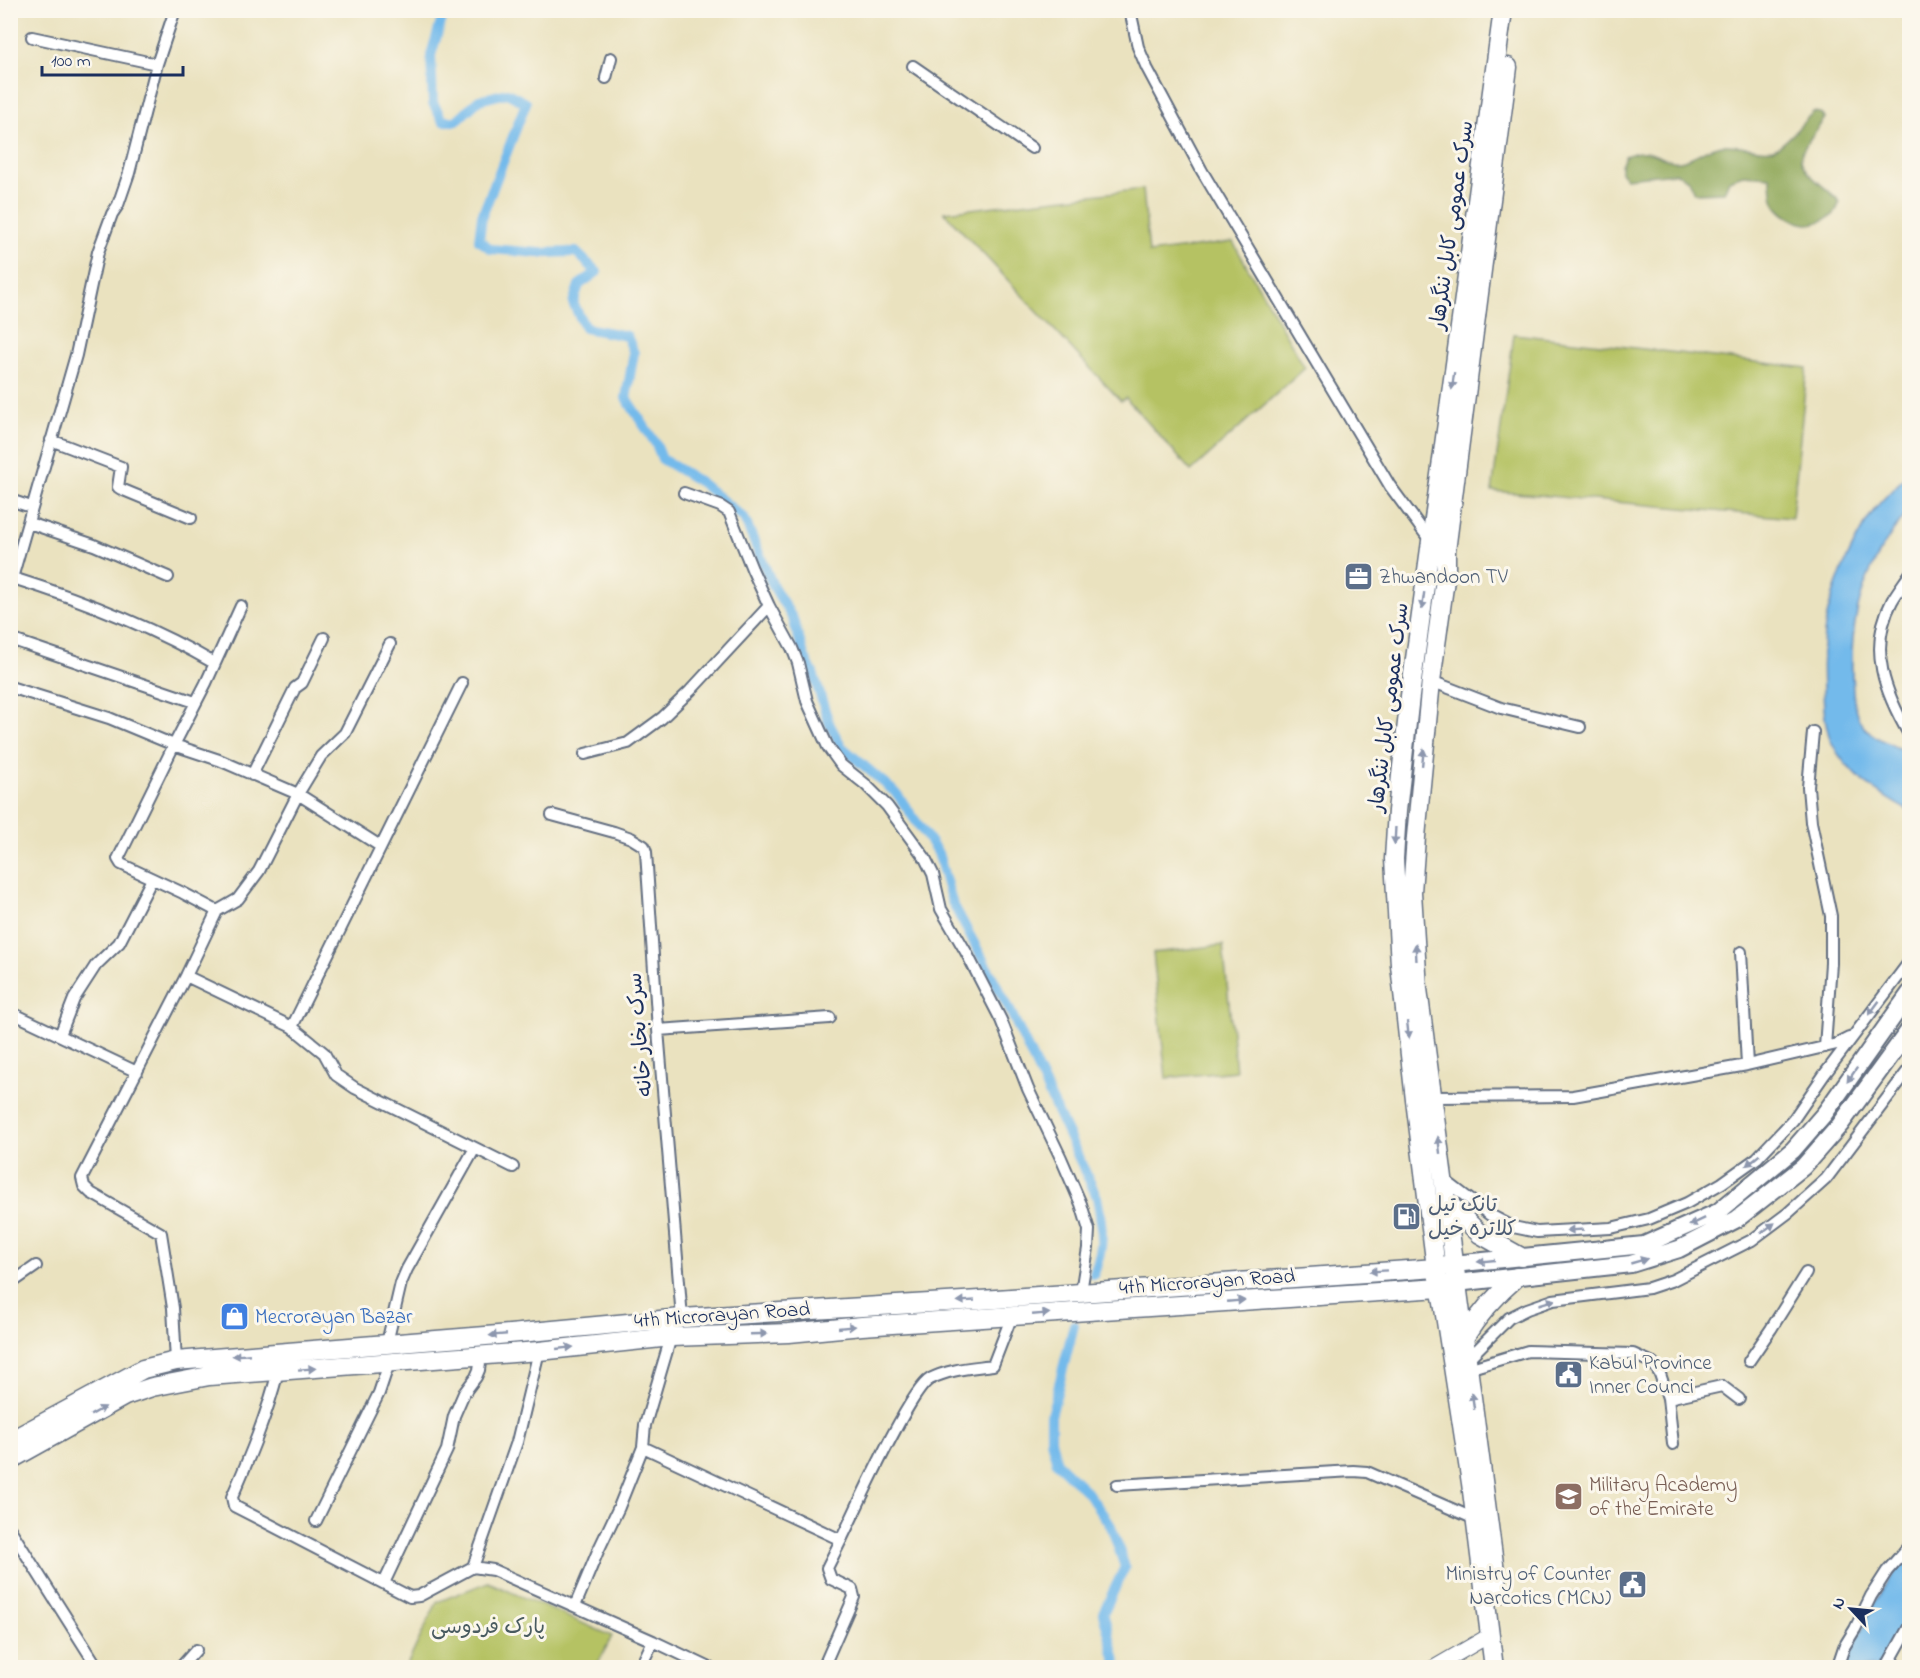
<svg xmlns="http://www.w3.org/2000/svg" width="1920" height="1678" font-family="'Indie Flower','Playpen Sans Arabic',sans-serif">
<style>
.green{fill:#b5c264;stroke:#687861;stroke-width:1.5}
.forest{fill:#90a85a;stroke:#566c5c;stroke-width:1.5}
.water{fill:#73baeb;stroke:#4774a4;stroke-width:1.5}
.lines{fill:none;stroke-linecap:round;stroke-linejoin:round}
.canal{stroke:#73baeb;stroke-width:10}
.minor-casing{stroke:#636e80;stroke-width:14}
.tertiary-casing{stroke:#636e80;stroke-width:16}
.secondary-casing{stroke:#636e80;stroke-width:20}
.primary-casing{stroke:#636e80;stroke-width:21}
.trunk-casing{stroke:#636e80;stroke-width:21}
.minor{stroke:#fff;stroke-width:10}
.tertiary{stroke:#fff;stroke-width:14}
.secondary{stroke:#fff;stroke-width:16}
.primary{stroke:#fff;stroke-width:18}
.trunk{stroke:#fff;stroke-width:18}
.oneway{fill:#8d97ae}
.labels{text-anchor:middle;stroke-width:6;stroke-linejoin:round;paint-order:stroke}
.street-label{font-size:21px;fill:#1b2f5e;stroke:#fbf7ec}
.service-label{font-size:21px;fill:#4e5e75;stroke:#fbf7ec;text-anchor:start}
.shop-label{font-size:21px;fill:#366cbe;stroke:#fbf7ec;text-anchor:start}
.education-label{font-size:21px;fill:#785e54;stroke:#fbf7ec;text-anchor:start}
.park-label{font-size:21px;fill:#495b60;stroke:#fbf7ec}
</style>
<rect width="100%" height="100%" fill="#fbf7ec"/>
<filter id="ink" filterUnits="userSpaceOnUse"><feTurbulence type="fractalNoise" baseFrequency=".0167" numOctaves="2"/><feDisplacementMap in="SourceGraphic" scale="12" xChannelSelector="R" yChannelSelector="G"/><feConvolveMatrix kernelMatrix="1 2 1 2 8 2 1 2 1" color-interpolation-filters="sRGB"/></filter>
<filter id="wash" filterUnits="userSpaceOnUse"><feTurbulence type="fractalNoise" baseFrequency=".008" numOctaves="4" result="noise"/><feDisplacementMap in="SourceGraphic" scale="24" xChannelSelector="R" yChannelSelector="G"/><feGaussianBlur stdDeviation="1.35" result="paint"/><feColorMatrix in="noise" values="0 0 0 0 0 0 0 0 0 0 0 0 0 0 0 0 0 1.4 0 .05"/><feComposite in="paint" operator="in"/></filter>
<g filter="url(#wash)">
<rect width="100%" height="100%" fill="#eae2bf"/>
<path class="green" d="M 1143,189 L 1149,253 L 1233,242 L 1305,368 L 1191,471 L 1126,398 L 1121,401 L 944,212 Z
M 1514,334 L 1807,368 L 1792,518 L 1492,491 Z
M 1223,945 L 1236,1071 L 1166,1078 L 1153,953 Z
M 488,1582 L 612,1636 L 596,1667 L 406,1667 L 437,1602 Z"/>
<path class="forest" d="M 1813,112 L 1820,113 L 1825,118 C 1819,127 1804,145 1801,155 C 1798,172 1831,190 1840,202 C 1838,206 1836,212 1833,215 C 1828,219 1813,225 1807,224 C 1796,223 1781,214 1775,204 C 1770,195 1773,187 1770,177 L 1743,175 L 1729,180 L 1724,192 L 1694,193 L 1688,180 L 1676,173 L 1626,178 L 1621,172 L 1621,165 L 1625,156 C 1651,146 1650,156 1673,161 C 1688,163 1703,149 1717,146 C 1733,141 1765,154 1776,148 C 1790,140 1802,123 1813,112 Z"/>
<path class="water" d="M 1909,473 C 1910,483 1911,496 1910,506 C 1908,515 1892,531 1887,540 C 1880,552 1873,565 1868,577 C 1855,608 1851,639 1852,672 C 1854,729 1859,730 1909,753 L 1909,811 C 1880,795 1847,775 1832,743 C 1824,726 1824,708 1823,690 C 1822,669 1822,646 1825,626 C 1831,590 1852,543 1872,513 C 1882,498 1897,486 1909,473 Z
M 1909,1555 L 1909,1617 L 1879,1667 L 1846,1668 C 1861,1627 1880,1586 1909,1555 Z"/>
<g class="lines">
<path class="canal" d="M 442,10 L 443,15 L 431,55 L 433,103 L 443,121 L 456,121 L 479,100 L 507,93 L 526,103 L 482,216 L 479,240 L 491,249 L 539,253 L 576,252 L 597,272 L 579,285 L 573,303 L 585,328 L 627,336 L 634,353 L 626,398 L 656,444 L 662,459 L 700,482 L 744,518 L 773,586 L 793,619 L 804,655 L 813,673 L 829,723 L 841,746 L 897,794 L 938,853 L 952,902 L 1009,1008 L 1097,1197 C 1103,1228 1105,1243 1094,1274
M 1074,1325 L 1051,1416 L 1051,1440 L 1057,1463 L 1087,1492 L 1111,1526 L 1125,1567 L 1103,1613 L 1118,1668"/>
</g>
</g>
<g filter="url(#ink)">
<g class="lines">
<defs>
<path id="minor" d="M 941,10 L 943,13
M 1130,10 L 1138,47 L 1147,68 L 1202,171 L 1390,486 L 1432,543
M 32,37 L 157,64
M 913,66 L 1032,148
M 606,78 L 611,58
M 51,440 L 121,467 L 118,487 L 121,489 L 191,518
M 684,493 L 720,506 L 729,512 L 752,569 L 769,606 L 792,648 L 798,663 L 807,701 L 828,747 L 841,765 L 865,784 L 887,806 L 925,858 L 933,874 L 941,909 L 966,952 L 1001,1020 L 1028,1089 L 1061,1158 L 1081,1204 L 1089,1230 L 1088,1248 L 1081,1292
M 10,500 L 31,507
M 29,523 L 94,545 L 168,577
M 1910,574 C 1904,583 1897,592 1892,601 C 1867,649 1885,693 1910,736
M 13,578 C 83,600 151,626 214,663
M 10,585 L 76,355 L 98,252 L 112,214 L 118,205 L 129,173 L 157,64 L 175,10
M 241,606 L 206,683 L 174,745 L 219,760 L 298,794 L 380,846
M 10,639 L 195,702
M 1431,681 L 1501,708 L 1580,727
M 10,687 L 109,718 L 174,745 L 118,859 L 121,864 L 183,893 L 217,911
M 1813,732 L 1808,787 L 1811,822 L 1831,916 L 1831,963 L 1825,1047
M 585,754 L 628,743 L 662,718 L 690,691 L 769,606
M 252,775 L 295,688 L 302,683 L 324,638
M 552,815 L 614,832 L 631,838 L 644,846 L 646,852 L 658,1030 L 682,1318
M 1741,952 L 1747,1065
M 186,976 L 292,1027 L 324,1053 L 336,1075 L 355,1088 L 513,1167
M 10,1012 L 137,1072
M 292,1027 L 462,683
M 658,1030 L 830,1018
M 60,1035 L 74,999 L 96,965 L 119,943 L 152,879
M 1433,1097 L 1573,1096 L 1747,1065 L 1837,1044 L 1849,1038
M 1443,1179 L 1490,1215 L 1513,1227 L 1537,1232 L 1611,1228 L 1649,1219 L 1687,1203 L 1722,1183 L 1757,1158 L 1793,1120 L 1824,1075 L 1910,961
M 10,1284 L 36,1266
M 387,1343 L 401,1283 L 407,1269 L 475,1148
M 539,1351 L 517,1442 L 473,1567 L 493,1570 L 653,1641 L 640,1668
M 1467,1360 L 1509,1318 L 1527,1309 L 1553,1300 L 1649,1288 L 1673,1280 L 1752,1240 L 1788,1213 L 1826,1179 L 1910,1068
M 176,1361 L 173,1308 L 161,1233 L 91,1193 L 84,1186 L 82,1178 L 186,976 L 217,911 L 238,899 L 259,871 L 298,794 L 321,756 L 345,733 L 390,644
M 1749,1361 L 1771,1329 L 1806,1273
M 1468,1369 L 1528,1351 L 1633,1354 L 1653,1363 L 1660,1374 L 1668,1398 L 1673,1444
M 278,1371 C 267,1415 250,1456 232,1497 L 234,1506 L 410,1597 L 419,1596 L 473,1567
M 1668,1398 L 1722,1386 L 1739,1399
M 643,1447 L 841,1540 C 855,1512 909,1391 930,1379 C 949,1369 972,1368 993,1365 L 1013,1313
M 1117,1485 L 1353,1471 L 1367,1472 L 1475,1519
M 316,1521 L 379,1393 L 389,1363
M 10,1529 L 98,1668
M 384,1583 L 447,1450 L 454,1416 L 464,1393 L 476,1377 L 479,1370 L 481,1355
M 575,1606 L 598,1551 L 619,1507 L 643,1447 L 645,1425 L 671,1337
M 653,1641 L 710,1668
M 180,1668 L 196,1650
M 823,1668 L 854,1597 L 852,1589 L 831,1579 L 827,1568 L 841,1540
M 1837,1668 L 1844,1647 L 1855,1629 L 1871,1596 L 1887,1571 L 1910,1545
M 1886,1668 L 1910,1625"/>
<path id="tertiary" d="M 1433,1668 L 1490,1635"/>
<path id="secondary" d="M 1453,1264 L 1644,1245 L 1718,1212 L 1793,1150 L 1825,1113 L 1910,993
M 1456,1283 L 1631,1264 L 1679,1249 L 1737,1219 L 1803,1167 L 1840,1125 L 1910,1029"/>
<path id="primary" d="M 10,1441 L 143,1369 L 176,1361 L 498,1335 L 682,1318 L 996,1299 L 1436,1268 L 1450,1265
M 10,1460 L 125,1396 L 152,1387 L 209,1376 L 539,1351 L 671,1337 L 789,1333 L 862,1326 L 1440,1288 L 1455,1283"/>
<path id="trunk" d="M 1446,1201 L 1480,1234 L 1521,1257
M 1464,1338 C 1479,1314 1496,1295 1517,1277
M 1498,1594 L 1418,989 L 1412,892 L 1416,837 L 1431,681 L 1446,572 L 1446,551 L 1508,67
M 1494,1668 L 1471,1483 L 1443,1302 L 1436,1268 L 1415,1100 L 1400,965 L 1394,859 L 1397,811 L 1410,696 L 1503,10"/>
</defs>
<use href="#minor" class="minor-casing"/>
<use href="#tertiary" class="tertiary-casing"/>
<use href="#secondary" class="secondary-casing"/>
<use href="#primary" class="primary-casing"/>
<use href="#trunk" class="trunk-casing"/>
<use href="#minor" class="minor"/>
<use href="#tertiary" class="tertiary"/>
<use href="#secondary" class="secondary"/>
<use href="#primary" class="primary"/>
<use href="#trunk" class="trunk"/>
</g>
<defs><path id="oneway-solid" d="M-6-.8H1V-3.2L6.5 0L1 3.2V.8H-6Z" transform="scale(1.5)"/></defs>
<g class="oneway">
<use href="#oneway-solid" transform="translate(1453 381) rotate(98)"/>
<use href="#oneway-solid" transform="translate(1423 601) rotate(98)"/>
<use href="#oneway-solid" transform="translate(1423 757) rotate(-84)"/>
<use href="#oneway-solid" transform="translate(1395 836) rotate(93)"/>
<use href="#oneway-solid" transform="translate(1416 952) rotate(-93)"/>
<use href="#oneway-solid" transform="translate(1874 1008) rotate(127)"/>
<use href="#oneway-solid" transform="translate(1408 1030) rotate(84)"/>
<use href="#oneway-solid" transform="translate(1852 1075) rotate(125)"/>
<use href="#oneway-solid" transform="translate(1439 1145) rotate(-97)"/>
<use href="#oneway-solid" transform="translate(1753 1160) rotate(141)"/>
<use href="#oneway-solid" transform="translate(1697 1222) rotate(155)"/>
<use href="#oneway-solid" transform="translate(1768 1228) rotate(-37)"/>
<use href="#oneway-solid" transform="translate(1575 1230) rotate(177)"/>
<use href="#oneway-solid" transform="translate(1486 1261) rotate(174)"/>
<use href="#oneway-solid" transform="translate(1639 1261) rotate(-16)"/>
<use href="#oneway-solid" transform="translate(1378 1271) rotate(176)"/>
<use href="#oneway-solid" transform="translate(966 1301) rotate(177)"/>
<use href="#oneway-solid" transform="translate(1236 1301) rotate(-5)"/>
<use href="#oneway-solid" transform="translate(1547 1302) rotate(-17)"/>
<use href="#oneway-solid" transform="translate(1041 1314) rotate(-5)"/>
<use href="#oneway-solid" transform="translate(847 1327) rotate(-6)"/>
<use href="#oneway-solid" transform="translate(759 1334) rotate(-2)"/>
<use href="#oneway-solid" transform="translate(498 1335) rotate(175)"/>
<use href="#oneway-solid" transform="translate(565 1348) rotate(-6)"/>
<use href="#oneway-solid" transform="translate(241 1355) rotate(175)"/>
<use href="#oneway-solid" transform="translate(307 1369) rotate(-4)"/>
<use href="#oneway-solid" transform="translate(1473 1401) rotate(-98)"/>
<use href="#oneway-solid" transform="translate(98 1411) rotate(-29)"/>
</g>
</g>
<defs>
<symbol id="office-square" viewBox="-11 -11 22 22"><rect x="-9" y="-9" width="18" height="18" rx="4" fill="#5c6f8a" stroke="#fbf7ec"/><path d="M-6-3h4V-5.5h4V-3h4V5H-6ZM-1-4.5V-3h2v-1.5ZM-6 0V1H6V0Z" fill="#fff"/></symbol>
<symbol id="fuel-square" viewBox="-11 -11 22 22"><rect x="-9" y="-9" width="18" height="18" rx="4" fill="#5c6f8a" stroke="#fbf7ec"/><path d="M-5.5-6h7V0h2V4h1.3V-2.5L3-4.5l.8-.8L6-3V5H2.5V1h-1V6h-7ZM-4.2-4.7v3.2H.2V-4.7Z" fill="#fff"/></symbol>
<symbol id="shop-square" viewBox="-11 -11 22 22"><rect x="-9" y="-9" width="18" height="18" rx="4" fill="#3f7fe0" stroke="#fbf7ec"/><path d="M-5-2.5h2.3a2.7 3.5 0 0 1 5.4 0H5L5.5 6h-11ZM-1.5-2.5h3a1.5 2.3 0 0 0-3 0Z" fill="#fff"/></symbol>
<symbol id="civic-square" viewBox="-11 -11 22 22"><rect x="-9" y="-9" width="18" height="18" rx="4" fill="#5c6f8a" stroke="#fbf7ec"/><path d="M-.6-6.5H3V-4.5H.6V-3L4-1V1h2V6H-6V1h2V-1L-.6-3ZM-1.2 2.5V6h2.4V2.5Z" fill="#fff"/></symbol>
<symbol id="university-square" viewBox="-11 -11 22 22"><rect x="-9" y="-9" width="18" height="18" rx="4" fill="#8d6e63" stroke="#fbf7ec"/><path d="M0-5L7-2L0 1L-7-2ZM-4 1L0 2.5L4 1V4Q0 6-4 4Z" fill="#fff"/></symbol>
</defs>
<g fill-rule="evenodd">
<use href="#office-square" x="1342" y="560" width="33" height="33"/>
<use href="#fuel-square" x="1390" y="1200" width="33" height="33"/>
<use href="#shop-square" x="218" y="1300" width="33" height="33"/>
<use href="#civic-square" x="1552" y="1358" width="33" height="33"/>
<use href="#university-square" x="1552" y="1480" width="33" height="33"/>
<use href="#civic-square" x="1616" y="1568" width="33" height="33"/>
</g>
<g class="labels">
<g class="street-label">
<text transform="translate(1451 225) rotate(-82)" y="7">سرک عمومی کابل ننگرهار</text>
<text transform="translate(1388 707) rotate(-83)" y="7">سرک عمومی کابل ننگرهار</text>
<text transform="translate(639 1035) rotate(-95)" y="7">سرک بخار خانه</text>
<text transform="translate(1207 1281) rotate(-4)" y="7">4th Microrayan Road</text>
<text transform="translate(722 1314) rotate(-4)" y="7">4th Microrayan Road</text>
</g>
<g class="service-label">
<text x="1379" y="583">Zhwandoon TV</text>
<text x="1428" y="1211">تانک تیل<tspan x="1428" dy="24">کلاتره خیل</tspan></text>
<text x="1589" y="1369">Kabul Province<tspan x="1589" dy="24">Inner Counci</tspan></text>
<text x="1611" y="1580" text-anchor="end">Ministry of Counter<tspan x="1611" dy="24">Narcotics (MCN)</tspan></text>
</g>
<g class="shop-label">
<text x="255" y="1323">Mecrorayan Bazar</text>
</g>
<g class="education-label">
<text x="1589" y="1491">Military Academy<tspan x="1589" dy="24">of the Emirate</tspan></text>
</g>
<g class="park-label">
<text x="488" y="1633">پارک فردوسی</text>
</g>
</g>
<rect width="1920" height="1678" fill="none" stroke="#fbf7ec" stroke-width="36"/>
<g transform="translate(1851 1609) rotate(296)" stroke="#fbf7ec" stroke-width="4.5" paint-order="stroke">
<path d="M0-4.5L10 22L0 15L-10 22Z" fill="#1b2f5e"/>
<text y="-9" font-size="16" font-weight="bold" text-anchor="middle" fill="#1b2f5e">N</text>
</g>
<path d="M42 66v9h141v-9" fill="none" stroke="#1b2f5e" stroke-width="3"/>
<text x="51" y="66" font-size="18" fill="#1b2f5e" stroke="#fbf7ec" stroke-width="4.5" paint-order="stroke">100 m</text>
</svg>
